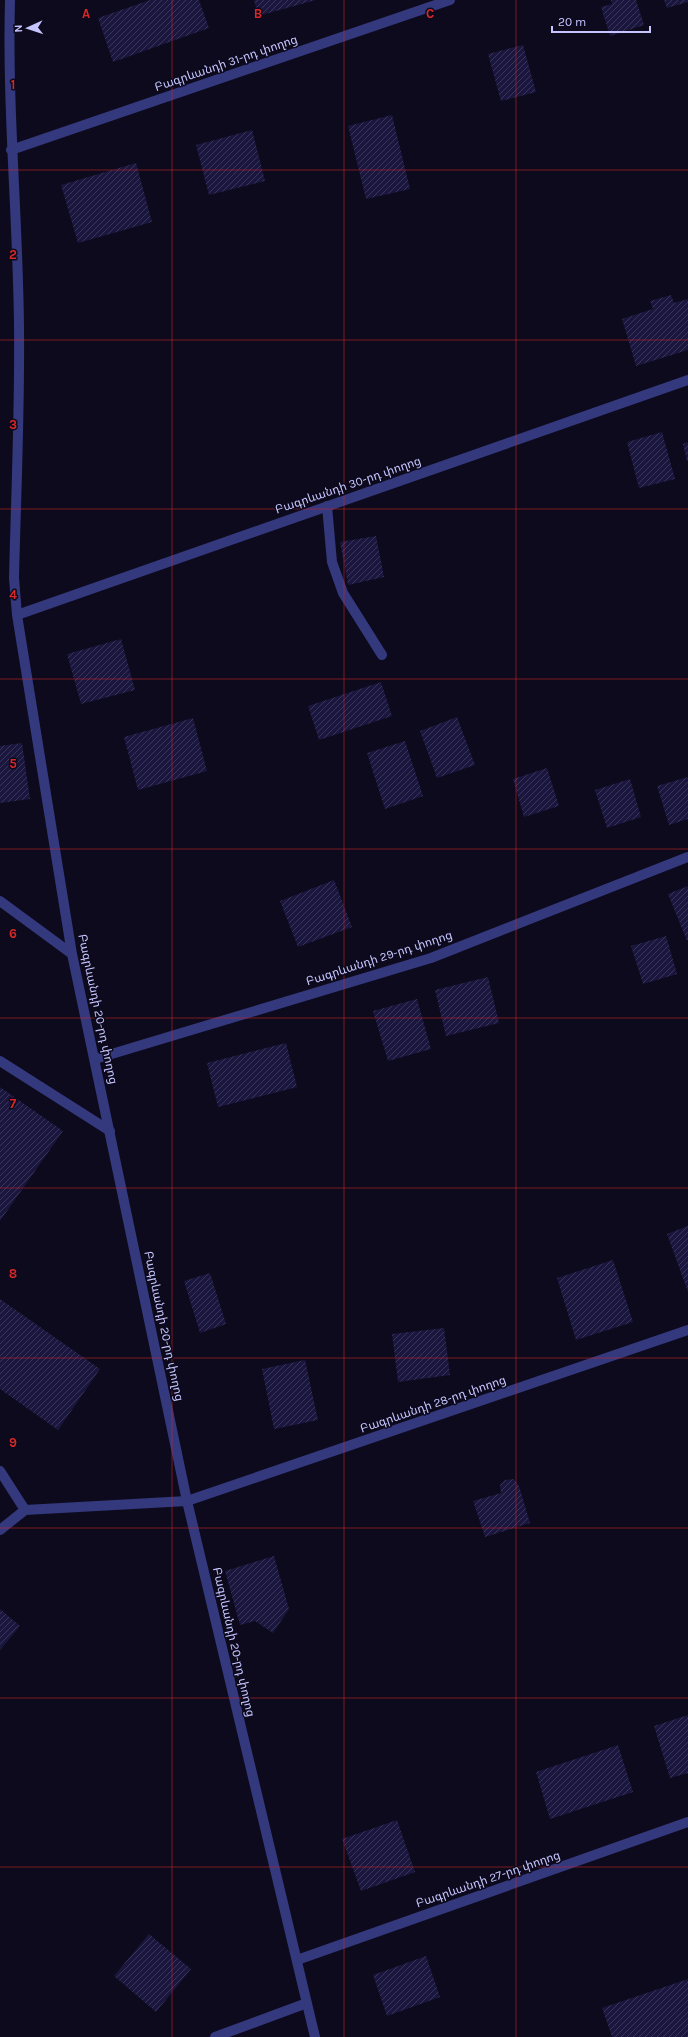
<svg xmlns="http://www.w3.org/2000/svg" width="688" height="2037" font-family="Karla,'Noto Sans Armenian',sans-serif">
<style>
.building{fill:url(#building-hatch)}
.lines{fill:none;stroke-linecap:round;stroke-linejoin:round}
.lane{stroke:#34387d;stroke-width:10}
.street{stroke:#34387d;stroke-width:10}
.grid{fill:none;stroke:#d62828;stroke-width:1;stroke-opacity:0.55}
.labels{text-anchor:middle;stroke-width:3;stroke-linejoin:round;paint-order:stroke}
.street-label{font-size:12px;fill:#c6c5ff;stroke:#0c0a1c}
.grid-label{font-size:13px;text-anchor:middle;font-weight:bold;fill:#d62828;stroke:#0c0a1c;stroke-width:3;stroke-linejoin:round;paint-order:stroke}
</style>
<defs>
<pattern id="building-hatch" width="6" height="6" patternUnits="userSpaceOnUse"><rect width="6" height="6" fill="#1a163e"/><path d="M-1 1l2-2M0 6l6-6M5 7l2-2" fill="none" stroke="#3a365b"/></pattern>
</defs>
<rect width="100%" height="100%" fill="#0c0a1c"/>
<path class="building" d="M 150,0 L 199,0 L 209,28 L 113,62 L 98,18 Z
M 254,0 L 316,0 L 258,16 Z
M 611,0 L 636,0 L 644,25 L 610,36 L 601,7 L 612,4 Z
M 664,0 L 688,0 L 688,2 L 667,8 Z
M 523,45 L 536,92 L 501,101 L 488,54 Z
M 392,115 L 410,189 L 366,199 L 348,126 Z
M 252,130 L 265,181 L 209,195 L 196,145 Z
M 136,163 L 152,222 L 78,243 L 61,185 Z
M 671,295 L 674,303 L 688,299 L 688,350 L 636,366 L 622,319 L 653,309 L 650,301 Z
M 662,432 L 675,479 L 639,488 L 627,442 Z
M 688,442 L 688,461 L 687,461 L 683,444 Z
M 376,536 L 384,577 L 348,585 L 340,542 Z
M 121,639 L 135,690 L 81,704 L 67,654 Z
M 381,682 L 392,716 L 319,740 L 308,706 Z
M 457,717 L 475,765 L 437,778 L 420,731 Z
M 193,718 L 207,771 L 138,790 L 124,737 Z
M 405,741 L 423,796 L 385,809 L 367,753 Z
M 22,743 L 30,799 L 0,803 L 0,746 Z
M 547,768 L 559,806 L 524,817 L 513,779 Z
M 688,777 L 688,819 L 669,825 L 657,786 Z
M 630,779 L 641,817 L 607,828 L 595,790 Z
M 334,880 L 352,927 L 298,947 L 280,901 Z
M 688,886 L 688,940 L 687,941 L 668,894 Z
M 666,936 L 677,974 L 643,984 L 631,946 Z
M 488,977 L 499,1023 L 446,1036 L 435,990 Z
M 417,999 L 431,1049 L 388,1061 L 373,1011 Z
M 286,1043 L 297,1087 L 218,1107 L 207,1063 Z
M 0,1087 L 63,1131 L 0,1221 Z
M 688,1226 L 688,1292 L 667,1234 Z
M 613,1260 L 633,1322 L 576,1340 L 557,1278 Z
M 210,1273 L 226,1324 L 200,1333 L 184,1281 Z
M 0,1299 L 100,1369 L 58,1430 L 0,1389 Z
M 444,1328 L 450,1375 L 398,1382 L 392,1334 Z
M 305,1360 L 318,1420 L 274,1429 L 262,1369 Z
M 514,1479 L 519,1486 L 530,1523 L 485,1537 L 473,1501 L 501,1493 L 500,1485 L 505,1480 Z
M 274,1556 L 289,1609 L 273,1633 L 255,1621 L 240,1625 L 225,1571 Z
M 0,1609 L 20,1626 L 0,1650 Z
M 688,1715 L 688,1773 L 670,1778 L 654,1726 Z
M 618,1745 L 633,1792 L 550,1819 L 536,1772 Z
M 397,1820 L 415,1872 L 361,1891 L 342,1839 Z
M 149,1934 L 191,1969 L 156,2012 L 114,1976 Z
M 426,1956 L 440,1997 L 387,2016 L 373,1975 Z
M 688,1979 L 688,2037 L 612,2037 L 602,2008 Z"/>
<g class="lines">
<path class="lane" d="M 327,506 L 332,562 L 343,593 L 382,655
M 0,1061 L 110,1131
M 0,1471 L 25,1510 L 187,1501
M 0,1530 L 25,1510"/>
<path class="street" d="M 10,0 C 7,109 18,218 19,327 C 20,410 16,494 14,578 L 17,615 L 72,954 L 187,1501 L 315,2037
M 11,150 L 450,0
M 17,615 L 688,380
M 0,901 L 72,954
M 95,1059 L 431,958 L 688,857
M 187,1501 L 688,1330
M 297,1960 L 688,1822
M 215,2037 L 307,2003"/>
</g>
<path class="grid" d="M 172,0 L 172,2037M 344,0 L 344,2037M 516,0 L 516,2037M 0,170 L 688,170M 0,340 L 688,340M 0,509 L 688,509M 0,679 L 688,679M 0,849 L 688,849M 0,1018 L 688,1018M 0,1188 L 688,1188M 0,1358 L 688,1358M 0,1528 L 688,1528M 0,1698 L 688,1698M 0,1867 L 688,1867"/>
<g class="labels">
<g class="street-label">
<text transform="translate(226 63) rotate(-19)" y="4">Բագրևանդի 31-րդ փողոց</text>
<text transform="translate(348 485) rotate(-19)" y="4">Բագրևանդի 30-րդ փողոց</text>
<text transform="translate(379 958) rotate(-18)" y="4">Բագրևանդի 29-րդ փողոց</text>
<text transform="translate(98 1009) rotate(78)" y="4">Բագրևանդի 20-րդ փողոց</text>
<text transform="translate(164 1326) rotate(78)" y="4">Բագրևանդի 20-րդ փողոց</text>
<text transform="translate(433 1404) rotate(-19)" y="4">Բագրևանդի 28-րդ փողոց</text>
<text transform="translate(234 1642) rotate(77)" y="4">Բագրևանդի 20-րդ փողոց</text>
<text transform="translate(488 1879) rotate(-19)" y="4">Բագրևանդի 27-րդ փողոց</text>
</g>
</g>
<g class="grid-label">
<text x="86" y="18">A</text>
<text x="258" y="18">B</text>
<text x="430" y="18">C</text>
<text x="13" y="89">1</text>
<text x="13" y="259">2</text>
<text x="13" y="429">3</text>
<text x="13" y="599">4</text>
<text x="13" y="768">5</text>
<text x="13" y="938">6</text>
<text x="13" y="1108">7</text>
<text x="13" y="1278">8</text>
<text x="13" y="1447">9</text>
</g>
<g transform="translate(28 28) rotate(267)" stroke="#0c0a1c" stroke-width="3" paint-order="stroke">
<path d="M0-3L7 15L0 10L-7 15Z" fill="#c6c5ff"/>
<text y="-6" font-size="11" font-weight="bold" text-anchor="middle" fill="#c6c5ff">N</text>
</g>
<path d="M552 26v6h98v-6" fill="none" stroke="#c6c5ff" stroke-width="2"/>
<text x="558" y="26" font-size="12" fill="#c6c5ff" stroke="#0c0a1c" stroke-width="3" paint-order="stroke">20 m</text>
</svg>
